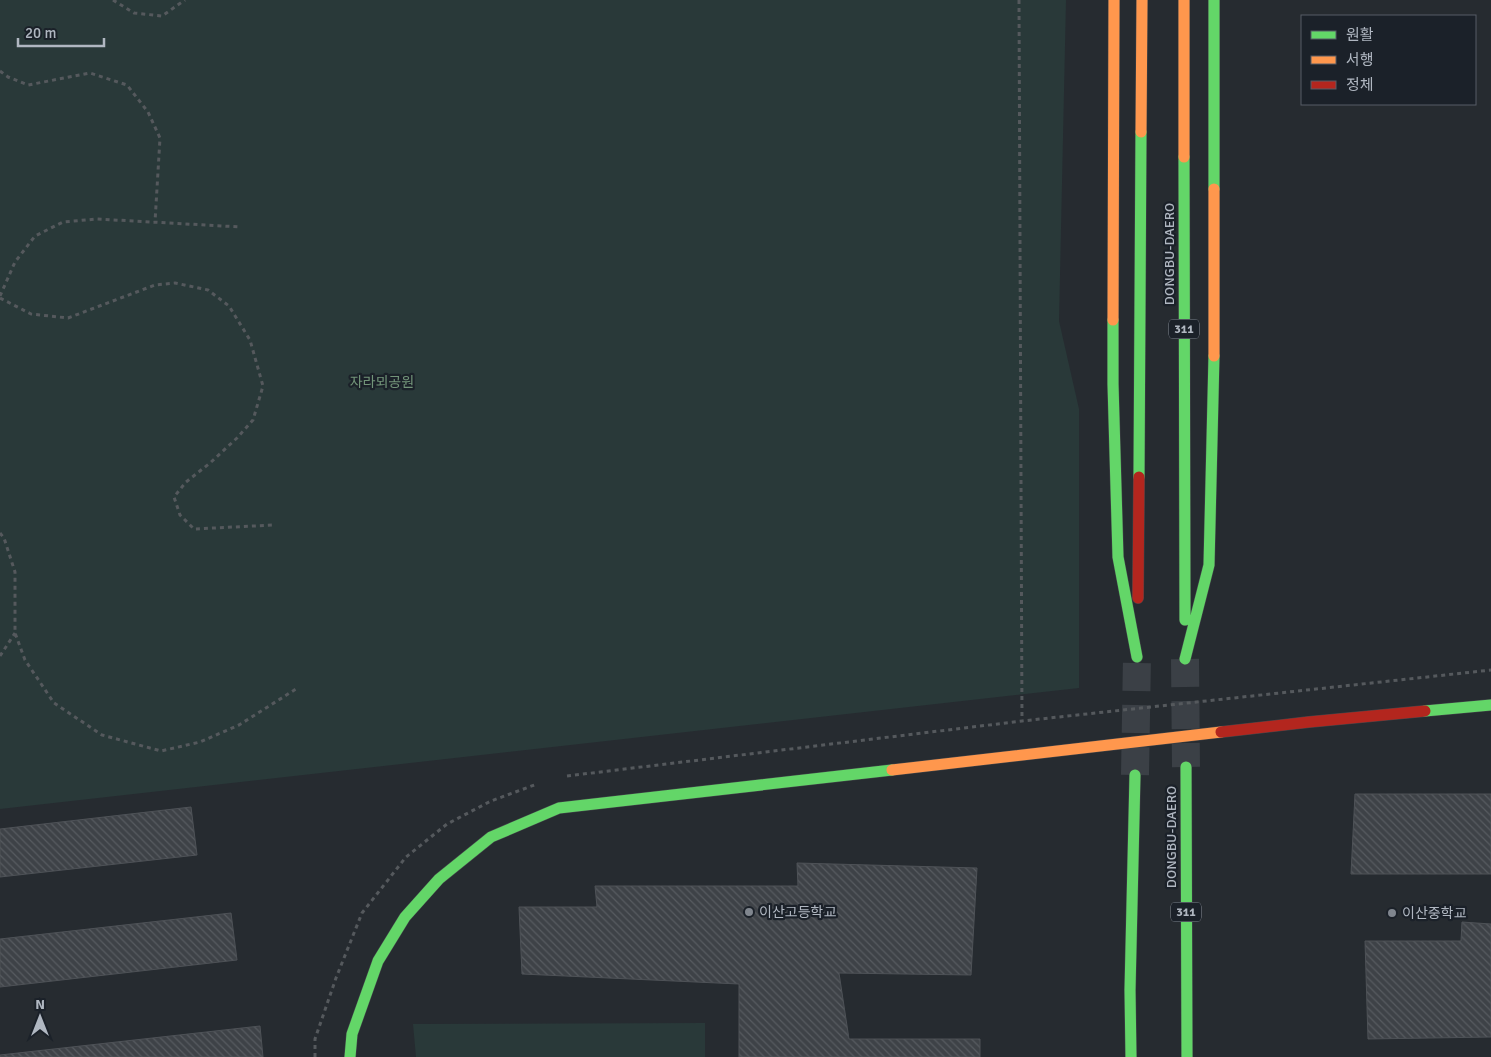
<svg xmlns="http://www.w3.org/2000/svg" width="1491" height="1057" font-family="Signika,'Noto Sans KR',sans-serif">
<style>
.park{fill:#293939}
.building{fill:url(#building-back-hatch);stroke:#4e5257}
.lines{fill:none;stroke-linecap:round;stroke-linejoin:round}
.highway-tunnel{stroke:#3b4046;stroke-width:28;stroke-dasharray:28 14;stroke-linecap:butt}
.fast-casing{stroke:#44474b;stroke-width:12}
.slow-casing{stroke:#44474b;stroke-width:12}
.jam-casing{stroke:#44474b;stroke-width:12}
.path{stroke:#55595d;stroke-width:3;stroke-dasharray:4 4;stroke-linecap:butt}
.fast{stroke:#63d668;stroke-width:11}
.slow{stroke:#ff974d;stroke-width:11}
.jam{stroke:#b3261e;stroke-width:11}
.poi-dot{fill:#80868e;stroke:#1b2129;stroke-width:2}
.labels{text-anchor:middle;stroke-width:4.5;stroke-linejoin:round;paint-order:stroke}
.shield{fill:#1b2129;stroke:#838a93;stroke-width:1}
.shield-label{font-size:12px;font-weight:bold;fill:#b0b7c1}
.street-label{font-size:14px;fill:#b0b7c1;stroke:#1b2129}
.park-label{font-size:14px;fill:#729479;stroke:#1b2129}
.poi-label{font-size:14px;fill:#b0b7c1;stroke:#1b2129;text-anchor:start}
</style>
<defs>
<pattern id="building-back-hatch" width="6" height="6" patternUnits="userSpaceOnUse" patternTransform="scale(1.25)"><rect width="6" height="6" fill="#3e4247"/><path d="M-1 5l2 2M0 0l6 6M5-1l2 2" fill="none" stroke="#575b60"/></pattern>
</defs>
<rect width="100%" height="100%" fill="#262b30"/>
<path class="park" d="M 0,0 L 1066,0 L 1059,321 L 1079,409 L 1079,688 L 0,809 Z
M 705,1023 L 705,1057 L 416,1057 L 413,1024 Z"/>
<path class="building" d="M 1355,794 L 1491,794 L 1491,874 L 1351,874 Z
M 191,807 L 197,855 L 0,877 L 0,829 Z
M 797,863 L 977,868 L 971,975 L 839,973 L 849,1039 L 980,1039 L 980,1057 L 739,1057 L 739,984 L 522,974 L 519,907 L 597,907 L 595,886 L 798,886 Z
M 231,913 L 237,960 L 0,987 L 0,939 Z
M 1462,922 L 1491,924 L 1491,1037 L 1368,1039 L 1365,941 L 1461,941 Z
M 260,1026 L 263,1057 L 0,1057 L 0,1055 Z"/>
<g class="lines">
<path class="highway-tunnel" d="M 1185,659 L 1186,767
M 1135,775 L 1137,657"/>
<defs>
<path id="fast" d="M 1214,0 L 1214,189
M 1184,157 L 1185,620
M 1113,320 L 1113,384 L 1118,557 L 1137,657
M 1139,477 L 1141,132
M 1185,659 L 1209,565 L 1214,356
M 1425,711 L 1491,705
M 1186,767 L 1187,1057
M 350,1057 L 352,1034 L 378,961 L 405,917 L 439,879 L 491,837 L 559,808 L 892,770
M 1131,1057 L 1130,990 L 1135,775"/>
<path id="slow" d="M 1184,0 L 1184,157
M 1141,132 L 1142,0
M 1214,189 L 1214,356
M 1113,320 L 1114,0
M 892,770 L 1221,732"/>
<path id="jam" d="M 1138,598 L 1139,477
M 1221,732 L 1309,722 L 1425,711"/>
</defs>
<use href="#fast" class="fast-casing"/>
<use href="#slow" class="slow-casing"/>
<use href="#jam" class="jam-casing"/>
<path class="path" d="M 113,0 L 134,13 L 162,16 L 185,0
M 1019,0 L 1022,721
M 0,71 L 8,77 L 28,85 L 90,73 L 127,85 L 148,112 L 160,138 L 155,222
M 0,296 L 15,262 L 35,236 L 63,222 L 97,219 L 241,227
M 0,298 L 31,314 L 68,318 L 155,285 L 175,283 L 208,290 L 229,306 L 250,340 L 263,386 L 253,420 L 237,438 L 210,463 L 186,482 L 174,497 L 180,515 L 194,529 L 274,525
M 0,533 L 4,538 L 15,572 L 15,633 L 25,660 L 54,703 L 102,735 L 161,751 L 200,742 L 239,725 L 296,689
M 0,656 L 15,633
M 567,776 L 1022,721 L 1491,670
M 315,1057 L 315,1039 L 336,978 L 362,913 L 406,857 L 447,824 L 491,801 L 537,784"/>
<use href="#fast" class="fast"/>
<use href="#slow" class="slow"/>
<use href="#jam" class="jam"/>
</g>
<g class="poi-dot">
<circle cx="749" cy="912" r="5"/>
<circle cx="1392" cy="913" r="5"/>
</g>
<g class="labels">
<g class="shield">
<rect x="1169" y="319.5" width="30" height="19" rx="4"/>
<rect x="1171" y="902.5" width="30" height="19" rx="4"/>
</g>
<g class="shield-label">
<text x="1184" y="333">311</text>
<text x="1186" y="916">311</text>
</g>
<g class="street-label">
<text transform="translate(1169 254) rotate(-90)" y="5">DONGBU-DAERO</text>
<text transform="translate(1171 837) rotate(-90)" y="5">DONGBU-DAERO</text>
</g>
<g class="park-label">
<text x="382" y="387">자라뫼공원</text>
</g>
<g class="poi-label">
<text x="759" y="917">이산고등학교</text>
<text x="1402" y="918">이산중학교</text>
</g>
</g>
<rect x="1301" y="15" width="175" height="90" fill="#1b2129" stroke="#575d66"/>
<rect x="1311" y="31" width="25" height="8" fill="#63d668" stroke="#575d66"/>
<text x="1346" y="40" font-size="15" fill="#b0b7c1">원활</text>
<rect x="1311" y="56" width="25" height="8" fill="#ff974d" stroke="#575d66"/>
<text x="1346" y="65" font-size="15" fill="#b0b7c1">서행</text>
<rect x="1311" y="81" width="25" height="8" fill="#b3261e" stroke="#575d66"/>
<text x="1346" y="90" font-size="15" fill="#b0b7c1">정체</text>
<g transform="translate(40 1017)" stroke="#1b2129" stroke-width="4" paint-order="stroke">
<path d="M0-4L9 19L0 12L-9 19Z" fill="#b0b7c1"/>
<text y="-8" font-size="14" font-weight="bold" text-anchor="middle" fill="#b0b7c1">N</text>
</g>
<path d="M18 38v8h86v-8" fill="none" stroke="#b0b7c1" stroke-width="2.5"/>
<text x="25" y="38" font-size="15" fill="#b0b7c1" stroke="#1b2129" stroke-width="4" paint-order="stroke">20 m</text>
</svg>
